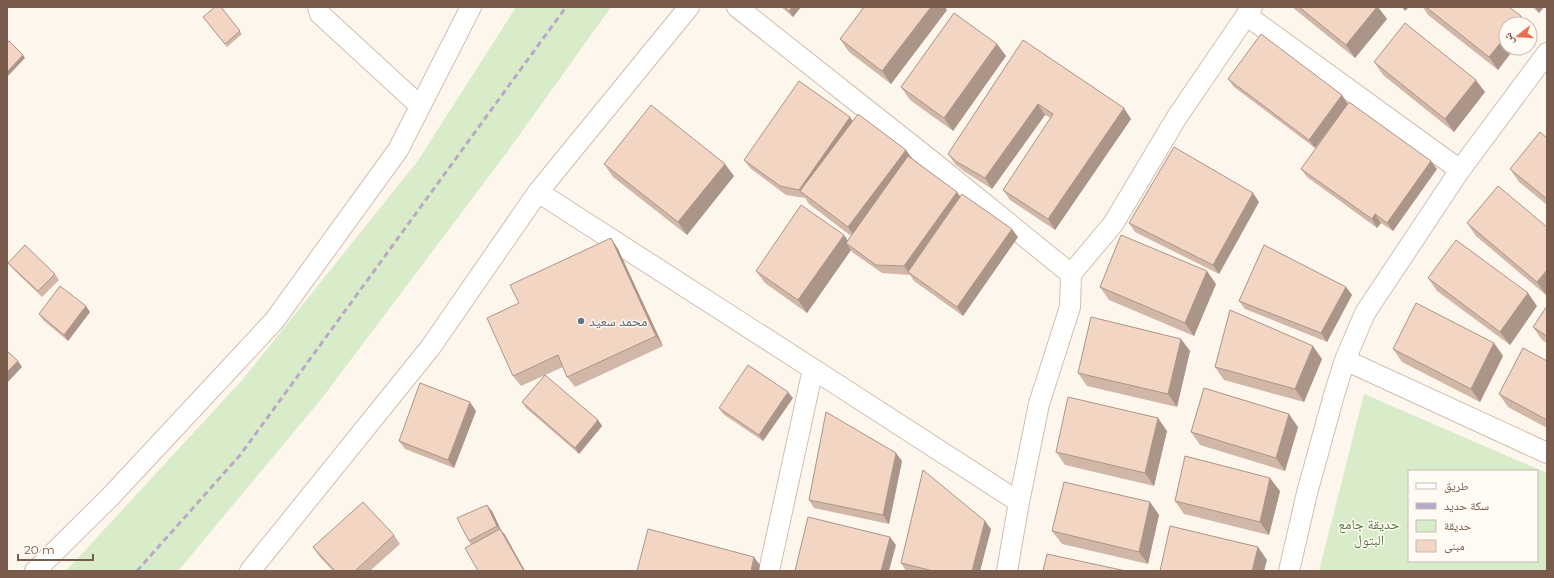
<svg xmlns="http://www.w3.org/2000/svg" width="1554" height="578" font-family="Montserrat,'Noto Naskh Arabic',sans-serif">
<style>
.green{fill:#d8ecc9;fill-rule:evenodd}
.lines{fill:none;stroke-linecap:round;stroke-linejoin:round}
.street-casing{stroke:#d1beb0;stroke-width:22}
.street{stroke:#fff;stroke-width:20}
.rail{stroke:#b9a8c9;stroke-width:3;stroke-dasharray:6 4;stroke-linecap:butt}
.wall{fill:#d1b7a8}
.shaded-wall{fill:#aa9588}
.building{fill:#f3d5c3;stroke:#aa9588}
.worship-dot{fill:#6b7280;stroke:#fffaf3;stroke-width:1.5}
.labels{text-anchor:middle;stroke-width:3;stroke-linejoin:round;paint-order:stroke}
.worship-label{font-size:14px;fill:#5b616d;stroke:#fffaf3;text-anchor:start}
.park-label{font-size:14px;fill:#537a41;stroke:#fffaf3}
</style>
<rect width="100%" height="100%" fill="#fdf6ec"/>
<path class="green" d="M 516,7 L 611,7 L 505,155 L 322,398 L 178,571 L 66,571 L 243,379 L 417,162 Z
M 1364,394 L 1547,473 L 1547,571 L 1319,571 ZM 1409,471 L 1537,471 L 1537,561 L 1409,561 Z"/>
<g class="lines">
<defs>
<path id="street" d="M 318,7 L 320,14 L 420,106
M 737,7 L 933,162 L 1071,274
M 1246,15 L 1460,170
M 538,192 L 813,369
M 1345,360 L 1547,453
M 35,571 L 110,497 L 274,321 L 398,150 L 471,7
M 250,571 L 430,348 L 538,192 L 689,7
M 769,571 L 813,369 L 1019,502
M 1007,571 L 1019,502 L 1039,404 L 1070,307 L 1071,274 L 1113,224 L 1177,117 L 1252,7
M 1289,571 L 1307,493 L 1334,395 L 1345,360 L 1365,313 L 1460,170 L 1547,53"/>
</defs>
<use href="#street" class="street-casing"/>
<use href="#street" class="street"/>
<path class="rail" d="M 137,571 L 241,454 L 566,7"/>
</g>
<path class="wall" d="M 221,7 L 242,34 L 227,47 L 203,17 Z
M 781,7 L 801,7 L 793,17 Z
M 1292,7 L 1378,7 L 1387,19 L 1355,58 Z
M 1423,7 L 1509,7 L 1498,70 L 1428,15 Z
M 1532,7 L 1544,7 L 1539,13 Z
M 947,10 L 891,84 L 849,52 L 840,39 Z
M 1023,40 L 1131,119 L 1055,230 L 1010,200 L 1003,190 L 1051,118 L 1045,115 L 992,189 L 965,172 L 955,164 L 948,154 Z
M 997,44 L 1006,56 L 953,131 L 910,100 L 901,87 Z
M 1374,62 L 1485,92 L 1454,132 L 1383,75 Z
M 1228,79 L 1348,103 L 1437,169 L 1393,231 L 1381,223 L 1377,228 L 1307,177 L 1301,169 L 1339,116 L 1315,148 L 1234,87 Z
M 853,121 L 906,150 L 913,160 L 961,197 L 1018,237 L 963,316 L 914,281 L 910,275 L 882,273 L 852,252 L 851,250 L 807,313 L 765,283 L 756,271 L 848,241 L 851,236 L 809,204 L 805,198 L 786,195 L 750,168 L 744,160 Z
M 1547,138 L 1547,205 L 1519,182 L 1510,169 Z
M 604,164 L 734,176 L 687,235 L 613,177 Z
M 1498,186 L 1546,295 L 1476,236 L 1467,223 Z
M 1259,202 L 1219,274 L 1135,232 L 1129,223 Z
M 611,238 L 618,249 L 663,346 L 575,387 L 567,377 L 563,367 L 521,386 L 513,376 L 519,303 Z
M 8,263 L 55,274 L 59,280 L 42,297 L 13,269 Z
M 1428,278 L 1537,306 L 1510,345 L 1437,291 Z
M 1216,284 L 1194,336 L 1109,300 L 1100,287 Z
M 1346,287 L 1352,295 L 1327,342 L 1245,309 L 1239,301 Z
M 1547,306 L 1547,343 L 1542,340 L 1533,327 Z
M 90,312 L 68,341 L 43,320 L 39,314 Z
M 1181,339 L 1190,351 L 1177,407 L 1087,386 L 1078,373 Z
M 1494,343 L 1503,356 L 1480,402 L 1402,362 L 1393,349 Z
M 1322,359 L 1304,402 L 1224,380 L 1215,367 Z
M 1547,361 L 1547,428 L 1508,407 L 1499,394 Z
M 793,398 L 763,441 L 723,414 L 719,408 Z
M 522,402 L 598,420 L 602,426 L 579,454 L 526,408 Z
M 476,411 L 454,468 L 405,449 L 399,441 Z
M 1298,427 L 1285,471 L 1200,445 L 1191,432 Z
M 1167,431 L 1154,486 L 1065,465 L 1056,452 Z
M 902,461 L 889,524 L 814,508 L 809,500 Z
M 1280,491 L 1269,535 L 1184,514 L 1175,501 Z
M 1150,502 L 1159,515 L 1148,564 L 1062,544 L 1052,531 Z
M 492,511 L 500,529 L 505,535 L 525,571 L 478,571 L 471,545 L 469,541 Z
M 991,529 L 980,571 L 906,571 L 901,563 Z
M 394,535 L 400,544 L 370,571 L 333,571 L 319,556 L 313,547 Z"/>
<path class="shaded-wall" d="M 792,7 L 801,7 L 793,17 L 789,11 Z
M 931,7 L 945,7 L 947,10 L 891,84 L 882,71 Z
M 1377,7 L 1378,7 L 1387,19 L 1355,58 L 1346,45 Z
M 1402,7 L 1409,7 L 1405,11 Z
M 1535,7 L 1544,7 L 1539,13 Z
M 1521,16 L 1527,24 L 1515,24 Z
M 1506,36 L 1506,48 L 1515,48 L 1498,70 L 1489,57 Z
M 997,44 L 1006,56 L 953,131 L 944,118 Z
M 23,55 L 25,58 L 7,77 L 7,72 Z
M 1476,80 L 1485,92 L 1454,132 L 1445,119 Z
M 1342,95 L 1348,104 L 1315,148 L 1309,140 Z
M 1038,104 L 1045,115 L 992,189 L 985,178 Z
M 1124,108 L 1131,119 L 1055,230 L 1048,219 Z
M 850,117 L 856,126 L 800,191 L 805,199 L 799,190 Z
M 906,150 L 915,163 L 857,240 L 848,227 Z
M 1431,161 L 1437,169 L 1393,231 L 1387,223 Z
M 725,164 L 734,176 L 687,235 L 678,222 Z
M 957,192 L 963,200 L 909,273 L 904,266 Z
M 1253,193 L 1259,202 L 1219,274 L 1213,265 Z
M 1375,214 L 1381,223 L 1377,228 L 1372,219 Z
M 1012,229 L 1018,237 L 963,316 L 957,307 Z
M 844,235 L 853,248 L 846,243 L 851,250 L 807,313 L 798,300 Z
M 611,238 L 618,249 L 663,346 L 656,336 Z
M 1547,270 L 1547,294 L 1546,295 L 1537,282 Z
M 1207,271 L 1216,284 L 1194,336 L 1185,323 Z
M 1346,287 L 1352,295 L 1327,342 L 1321,333 Z
M 1528,293 L 1537,306 L 1510,345 L 1500,332 Z
M 86,306 L 90,312 L 68,341 L 64,335 Z
M 1181,339 L 1190,351 L 1177,407 L 1168,394 Z
M 1494,343 L 1503,356 L 1480,402 L 1471,389 Z
M 1313,346 L 1322,359 L 1304,402 L 1295,389 Z
M 18,361 L 22,367 L 7,383 L 7,372 Z
M 788,392 L 793,398 L 763,441 L 759,435 Z
M 470,402 L 476,411 L 454,468 L 448,460 Z
M 1289,414 L 1298,427 L 1285,471 L 1276,458 Z
M 1158,418 L 1167,431 L 1154,486 L 1145,473 Z
M 598,420 L 602,426 L 579,454 L 575,448 Z
M 896,453 L 902,461 L 889,524 L 883,515 Z
M 1270,478 L 1280,491 L 1269,535 L 1260,522 Z
M 1150,502 L 1159,515 L 1148,564 L 1139,552 Z
M 487,505 L 492,511 L 502,532 L 497,526 Z
M 985,521 L 991,529 L 980,571 L 972,571 Z
M 500,529 L 505,535 L 525,571 L 524,571 Z
M 890,537 L 896,545 L 889,571 L 881,571 Z
M 1258,547 L 1267,560 L 1264,571 L 1252,571 Z
M 754,557 L 760,565 L 759,571 L 751,571 Z"/>
<path class="building" d="M 215,7 L 221,7 L 240,31 L 225,44 L 203,17 Z
M 785,7 L 792,7 L 789,11 Z
M 864,7 L 931,7 L 882,71 L 840,39 Z
M 1299,7 L 1377,7 L 1346,45 Z
M 1426,7 L 1509,7 L 1521,16 L 1515,24 L 1506,24 L 1506,36 L 1489,57 Z
M 954,13 L 997,44 L 944,118 L 901,87 Z
M 1405,23 L 1476,80 L 1445,119 L 1374,62 Z
M 1261,34 L 1342,95 L 1309,140 L 1228,79 Z
M 1023,40 L 1124,108 L 1048,219 L 1003,190 L 1053,114 L 1038,104 L 985,178 L 957,162 L 948,154 Z
M 9,41 L 23,55 L 7,72 L 7,43 Z
M 799,81 L 850,117 L 799,190 L 780,186 L 744,160 Z
M 1349,102 L 1431,161 L 1387,223 L 1375,214 L 1372,219 L 1301,169 Z
M 651,105 L 725,164 L 678,222 L 604,164 Z
M 858,114 L 906,150 L 848,227 L 800,191 Z
M 1540,132 L 1547,138 L 1547,199 L 1510,169 Z
M 1174,147 L 1253,193 L 1213,265 L 1129,223 Z
M 908,156 L 957,192 L 904,266 L 876,265 L 846,243 Z
M 1498,186 L 1547,227 L 1547,270 L 1537,282 L 1467,223 Z
M 962,194 L 1012,229 L 957,307 L 908,272 Z
M 801,205 L 844,235 L 798,300 L 756,271 Z
M 1121,235 L 1207,271 L 1185,323 L 1100,287 Z
M 611,238 L 656,336 L 567,377 L 558,355 L 513,376 L 487,318 L 519,303 L 510,285 Z
M 1456,240 L 1528,293 L 1500,332 L 1428,278 Z
M 25,245 L 55,274 L 38,291 L 8,263 Z
M 1264,245 L 1346,287 L 1321,333 L 1239,301 Z
M 60,286 L 86,306 L 64,335 L 39,314 Z
M 1416,303 L 1494,343 L 1471,389 L 1393,349 Z
M 1547,306 L 1547,336 L 1533,327 Z
M 1230,310 L 1313,346 L 1295,389 L 1215,367 Z
M 1091,317 L 1181,339 L 1168,394 L 1078,373 Z
M 1523,348 L 1547,361 L 1547,420 L 1499,394 Z
M 7,351 L 18,361 L 7,372 Z
M 748,365 L 788,392 L 759,435 L 719,408 Z
M 545,375 L 598,420 L 575,448 L 522,402 Z
M 420,383 L 470,402 L 448,460 L 399,441 Z
M 1204,388 L 1289,414 L 1276,458 L 1191,432 Z
M 1068,397 L 1158,418 L 1145,473 L 1056,452 Z
M 826,412 L 896,453 L 883,515 L 809,500 Z
M 1185,456 L 1270,478 L 1260,522 L 1175,501 Z
M 923,470 L 985,521 L 972,571 L 933,571 L 901,563 Z
M 1064,482 L 1150,502 L 1139,552 L 1052,531 Z
M 363,502 L 394,535 L 355,571 L 335,571 L 313,547 Z
M 487,505 L 497,526 L 469,541 L 457,518 Z
M 808,517 L 890,537 L 881,571 L 795,571 Z
M 1170,526 L 1258,547 L 1252,571 L 1160,571 Z
M 500,529 L 524,571 L 478,571 L 465,548 Z
M 648,529 L 754,557 L 751,571 L 637,571 Z
M 1047,554 L 1126,571 L 1043,571 Z"/>
<circle class="worship-dot" cx="581" cy="321" r="4"/>
<g class="labels">
<g class="worship-label">
<text x="589" y="326">محمد سعيد</text>
</g>
<g class="park-label">
<text x="1369" y="529">حديقة جامع<tspan x="1369" dy="16">البتول</tspan></text>
</g>
</g>
<rect width="1554" height="578" fill="none" stroke="#7a5c4d" stroke-width="16"/>
<rect x="1408" y="470" width="130" height="92" fill="#fffaf3" stroke="#cabbb1"/>
<rect x="1416" y="483" width="20" height="6" fill="#ffffff" stroke="#cabbb1"/>
<text x="1444" y="490" font-size="12" fill="#7a5c4d">طريق</text>
<rect x="1416" y="503" width="20" height="6" fill="#b9a8c9" stroke="#cabbb1"/>
<text x="1444" y="510" font-size="12" fill="#7a5c4d">سكة حديد</text>
<rect x="1416" y="520" width="20" height="12" fill="#d8ecc9" stroke="#cabbb1"/>
<text x="1444" y="530" font-size="12" fill="#7a5c4d">حديقة</text>
<rect x="1416" y="540" width="20" height="12" fill="#f3d5c3" stroke="#cabbb1"/>
<text x="1444" y="550" font-size="12" fill="#7a5c4d">مبنى</text>
<g transform="translate(1518 36) rotate(253)"><circle r="19" fill="#fffaf3" stroke="#cabbb1"/>
<path d="M0-3L7 15L0 10L-7 15Z" fill="#e76f51"/>
<text y="-6" font-size="11" font-weight="bold" text-anchor="middle" fill="#7a5c4d">ش</text>
</g>
<path d="M18 554v6h75v-6" fill="none" stroke="#7a5c4d" stroke-width="2"/>
<text x="24" y="554" font-size="12" fill="#7a5c4d" stroke="#fffaf3" stroke-width="3" paint-order="stroke">20 m</text>
</svg>
